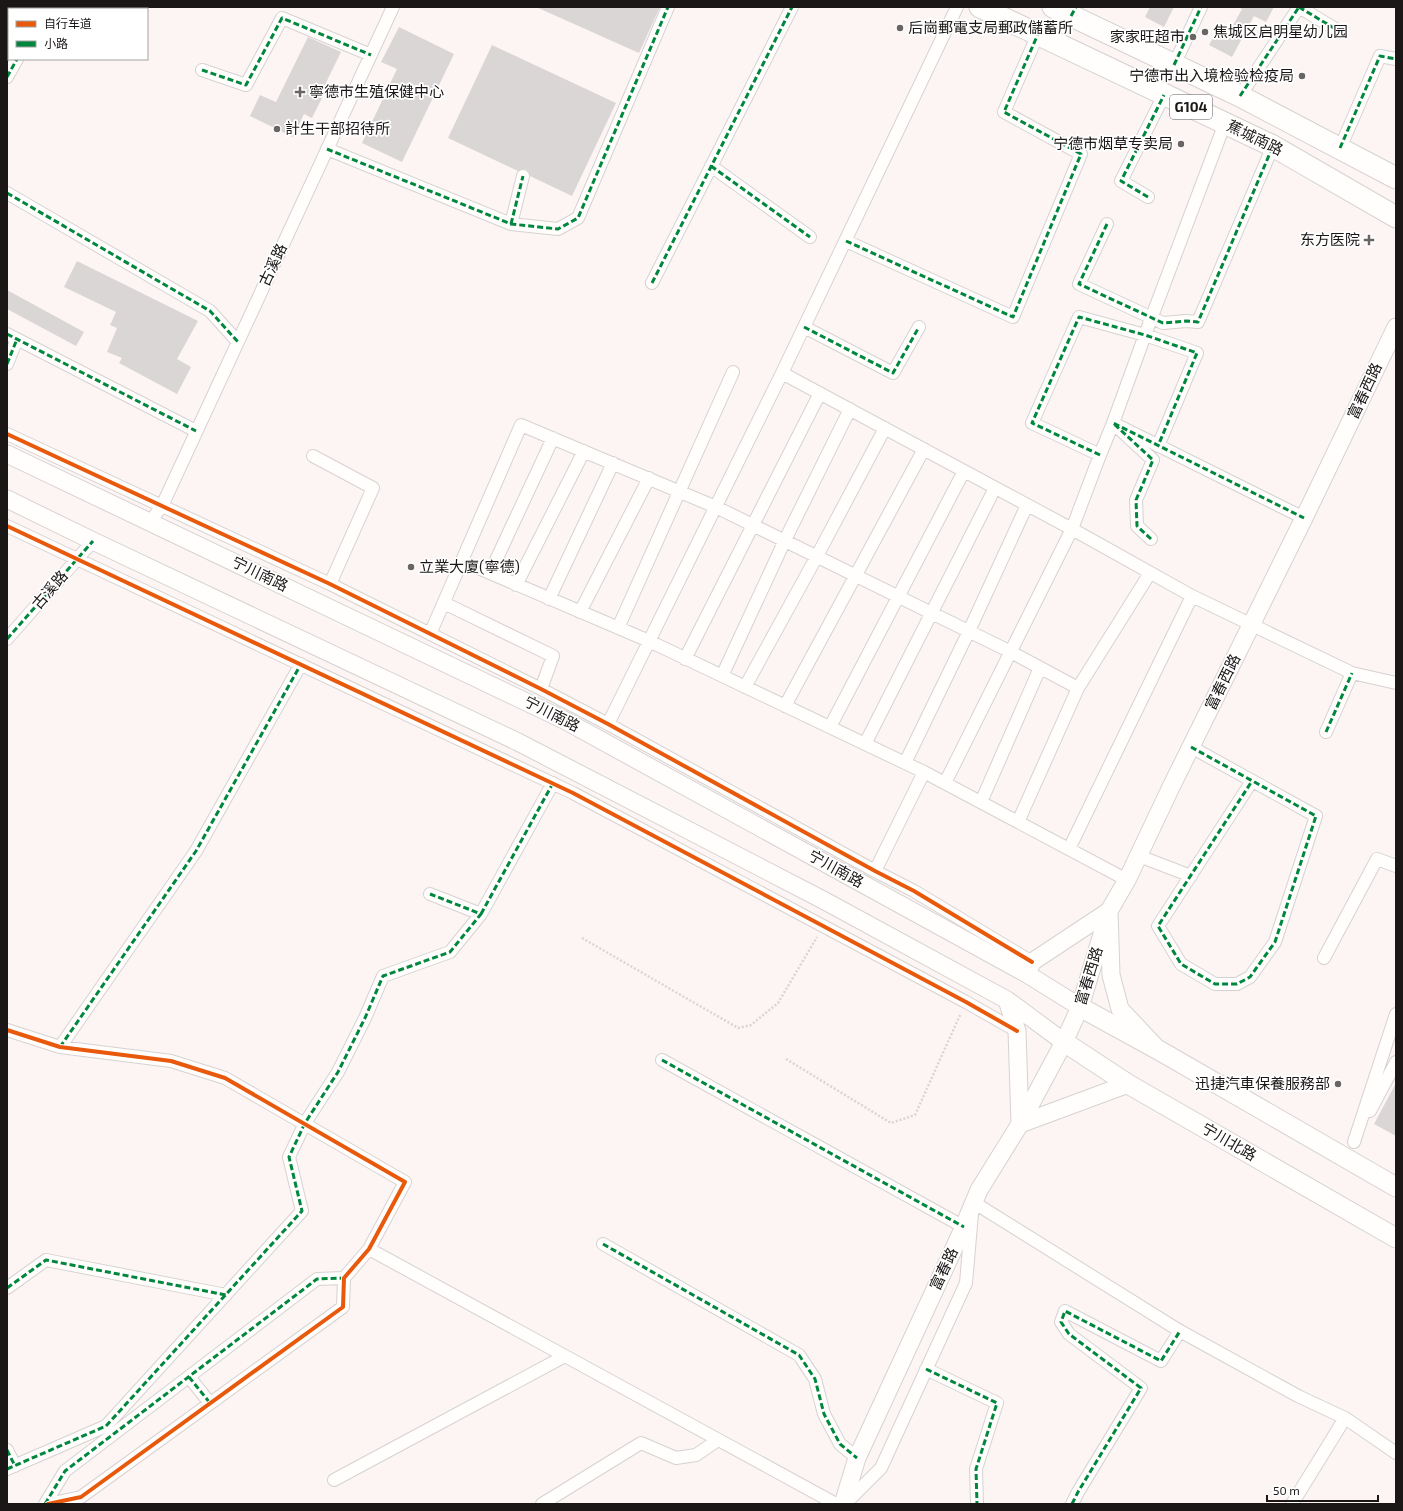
<svg xmlns="http://www.w3.org/2000/svg" width="1403" height="1511" font-family="'Exo 2','Noto Sans SC',sans-serif">
<style>
.building{fill:#dad6d5}
.lines{fill:none;stroke-linecap:round;stroke-linejoin:round}
.street-casing{stroke:#d7d2d1;stroke-width:14}
.secondary-casing{stroke:#d7d2d1;stroke-width:19}
.primary-casing{stroke:#d7d2d1;stroke-width:21}
.highway-casing{stroke:#d7d2d1;stroke-width:23}
.path{stroke:#d7d6d5;stroke-width:2.5;stroke-dasharray:2 2;stroke-linecap:butt}
.street{stroke:#fffefd;stroke-width:12}
.secondary{stroke:#fffefd;stroke-width:17}
.primary{stroke:#fffefd;stroke-width:19}
.highway{stroke:#fffefd;stroke-width:21}
.quiet{stroke:#00873e;stroke-width:3;stroke-dasharray:6 3;stroke-linecap:butt}
.cycleway-casing{stroke:#fff;stroke-width:6}
.cycleway{stroke:#e8590c;stroke-width:4}
.poi-dot{fill:#6a6564;stroke:#fff;stroke-width:1.5}
.labels{text-anchor:middle;stroke-width:3.5;stroke-linejoin:round;paint-order:stroke}
.shield{fill:#fff;stroke:#5f5d5c;stroke-width:1}
.shield-label{font-size:14px;font-weight:bold;fill:#1b1716}
.poi-label{font-size:15px;fill:#1b1716;stroke:#fff;text-anchor:start}
.street-label{font-size:15px;fill:#1b1716;stroke:#fff}
</style>
<rect width="100%" height="100%" fill="#fcf5f4"/>
<path class="building" d="M 536,7 L 660,7 L 639,53 Z
M 1150,7 L 1174,7 L 1164,27 L 1145,17 Z
M 1238,7 L 1274,7 L 1266,22 L 1254,16 L 1232,57 L 1209,45 L 1215,34 L 1225,40 L 1242,9 Z
M 399,27 L 454,54 L 402,162 L 362,143 L 397,69 L 381,62 Z
M 308,37 L 341,52 L 319,97 L 322,98 L 312,118 L 304,114 L 293,137 L 250,116 L 260,95 L 276,102 Z
M 492,45 L 616,103 L 572,196 L 530,176 L 528,171 L 525,169 L 518,171 L 448,138 Z
M 77,261 L 198,321 L 177,359 L 191,367 L 177,394 L 119,363 L 122,358 L 107,352 L 117,328 L 110,325 L 116,312 L 64,287 Z
M 7,290 L 84,332 L 76,346 L 7,309 Z
M 1396,1083 L 1396,1136 L 1374,1124 Z"/>
<g class="lines">
<defs>
<path id="street" d="M 1299,7 L 1337,30
M 7,17 L 9,18
M 1174,65 L 1201,7
M 202,70 L 246,85 L 282,18 L 371,55
M 7,77 L 17,59
M 1240,96 L 1299,7
M 1340,148 L 1380,56 L 1396,59
M 327,149 L 511,224 L 558,229 L 578,218 L 668,7
M 711,166 L 810,237
M 7,193 L 210,311 L 238,342
M 1148,197 L 1121,181 L 1164,95
M 511,224 L 523,176
M 1107,224 L 1079,284 L 1163,323 L 1186,321 L 1198,322 L 1273,146
M 846,241 L 1013,317 L 1081,154 L 1004,112 L 1038,34
M 652,283 L 792,7
M 804,327 L 893,373 L 919,327
M 7,334 L 196,431
M 7,364 L 17,339
M 782,373 L 1072,529 L 1192,596 L 1352,673 L 1396,683
M 7,434 L 330,584 L 541,689 L 608,724 L 875,871 L 914,891 L 1032,962
M 1100,455 L 1032,423 L 1079,317 L 1145,335 L 1197,353 L 1158,446
M 313,456 L 373,488 L 330,584
M 150,522 L 162,506 L 393,7
M 7,526 L 573,793 L 966,1002 L 1017,1031
M 1151,539 L 1137,526 L 1136,500 L 1153,460 L 1113,423 L 1304,518
M 462,561 L 649,641 L 924,772 L 1127,880
M 490,573 L 553,438
M 516,585 L 584,451
M 549,599 L 613,463
M 444,603 L 553,656 L 541,689
M 580,612 L 649,478
M 618,628 L 733,372
M 430,634 L 521,425 L 716,507 L 1011,652 L 1078,688
M 7,639 L 93,541
M 685,659 L 820,393
M 722,676 L 785,540 L 850,409
M 745,687 L 817,556 L 885,428
M 785,706 L 924,449
M 608,724 L 782,373 L 957,7
M 830,727 L 964,471
M 1326,732 L 1352,673
M 865,744 L 995,488
M 1191,747 L 1316,816 L 1275,942 L 1250,977 L 1237,984 L 1215,984 L 1181,964 L 1158,926 L 1252,781
M 905,763 L 969,631 L 1027,505
M 945,783 L 1072,529 L 1100,455 L 1113,423 L 1145,335 L 1225,123
M 981,802 L 1040,668
M 1018,822 L 1078,688 L 1150,573
M 1069,849 L 1192,596
M 1139,856 L 1191,876
M 875,871 L 924,772
M 481,914 L 553,783
M 1324,958 L 1377,859 L 1396,866
M 7,1030 L 60,1047 L 171,1061 L 225,1078 L 405,1182 L 369,1249 L 344,1278 L 343,1307 L 81,1497 L 48,1504
M 60,1047 L 196,851 L 301,664
M 662,1060 L 964,1227
M 1370,1111 L 1396,1062
M 1354,1142 L 1396,1014
M 603,1244 L 799,1355 L 815,1379 L 824,1414 L 840,1444 L 857,1458
M 369,1249 L 836,1504
M 7,1288 L 46,1260 L 226,1295
M 926,1369 L 997,1403 L 976,1469 L 977,1504
M 189,1377 L 210,1403
M 7,1450 L 15,1466
M 7,1469 L 106,1426 L 302,1211 L 289,1157 L 305,1123 L 338,1072 L 365,1018 L 383,976 L 450,952 L 481,914 L 430,894
M 334,1480 L 565,1356
M 45,1504 L 65,1471 L 317,1279 L 344,1278
M 542,1504 L 641,1443 L 676,1458 L 696,1455 L 718,1440
M 845,1504 L 881,1468 L 966,1283 L 973,1202 L 1180,1331 L 1298,1396 L 1345,1418 L 1396,1453
M 1072,1504 L 1078,1492 L 1141,1388 L 1069,1334 L 1061,1322 L 1065,1311 L 1161,1361 L 1180,1331
M 1292,1504 L 1345,1418"/>
<path id="secondary" d="M 7,454 L 564,720 L 1027,974 L 1080,1007
M 7,499 L 93,541 L 518,742 L 825,901 L 1007,1000 L 1064,1042
M 1027,974 L 1032,962 L 1109,911 L 1111,975 L 1120,1009 L 1154,1045
M 1007,1000 L 1017,1031 L 1020,1124 L 1128,1084
M 843,1504 L 857,1458 L 961,1233 L 979,1190 L 1020,1124 L 1064,1042 L 1080,1007 L 1109,911 L 1127,880 L 1171,787 L 1304,518 L 1396,327"/>
<path id="primary" d="M 1080,1007 L 1162,1052 L 1396,1187
M 1064,1042 L 1128,1084 L 1396,1238"/>
<path id="highway" d="M 980,7 L 1273,146 L 1396,217
M 1053,7 L 1240,96 L 1396,178"/>
</defs>
<use href="#street" class="street-casing"/>
<use href="#secondary" class="secondary-casing"/>
<use href="#primary" class="primary-casing"/>
<use href="#highway" class="highway-casing"/>
<path class="path" d="M 582,938 L 738,1028 L 751,1025 L 778,1003 L 817,937
M 786,1059 L 891,1123 L 915,1115 L 961,1013"/>
<use href="#street" class="street"/>
<use href="#secondary" class="secondary"/>
<use href="#primary" class="primary"/>
<use href="#highway" class="highway"/>
<path class="quiet" d="M 1299,7 L 1337,30
M 1071,16 L 1076,7
M 7,17 L 9,18
M 1174,65 L 1201,7
M 202,70 L 246,85 L 282,18 L 371,55
M 7,77 L 17,59
M 1240,96 L 1299,7
M 1340,148 L 1380,56 L 1396,59
M 327,149 L 511,224 L 558,229 L 578,218 L 668,7
M 711,166 L 810,237
M 7,193 L 210,311 L 238,342
M 1148,197 L 1121,181 L 1164,95
M 511,224 L 523,176
M 1107,224 L 1079,284 L 1163,323 L 1186,321 L 1198,322 L 1273,146
M 846,241 L 1013,317 L 1081,154 L 1004,112 L 1038,34
M 652,283 L 792,7
M 804,327 L 893,373 L 919,327
M 7,334 L 196,431
M 7,364 L 17,339
M 1100,455 L 1032,423 L 1079,317 L 1145,335 L 1197,353 L 1158,446
M 1151,539 L 1137,526 L 1136,500 L 1153,460 L 1113,423 L 1304,518
M 7,639 L 93,541
M 1326,732 L 1352,673
M 1191,747 L 1316,816 L 1275,942 L 1250,977 L 1237,984 L 1215,984 L 1181,964 L 1158,926 L 1252,781
M 481,914 L 553,783
M 60,1047 L 196,851 L 301,664
M 662,1060 L 964,1227
M 603,1244 L 799,1355 L 815,1379 L 824,1414 L 840,1444 L 857,1458
M 7,1288 L 46,1260 L 226,1295
M 926,1369 L 997,1403 L 976,1469 L 977,1504
M 189,1377 L 210,1403
M 7,1450 L 15,1466
M 7,1469 L 106,1426 L 302,1211 L 289,1157 L 305,1123 L 338,1072 L 365,1018 L 383,976 L 450,952 L 481,914 L 430,894
M 45,1504 L 65,1471 L 317,1279 L 344,1278
M 1072,1504 L 1078,1492 L 1141,1388 L 1069,1334 L 1061,1322 L 1065,1311 L 1161,1361 L 1180,1331"/>
<defs>
<path id="cycleway" d="M 7,434 L 330,584 L 541,689 L 608,724 L 875,871 L 914,891 L 1032,962
M 7,526 L 573,793 L 966,1002 L 1017,1031
M 7,1030 L 60,1047 L 171,1061 L 225,1078 L 405,1182 L 369,1249 L 344,1278 L 343,1307 L 81,1497 L 48,1504"/>
</defs>
<use href="#cycleway" class="cycleway-casing"/>
<use href="#cycleway" class="cycleway"/>
</g>
<g class="poi-dot">
<circle cx="900" cy="28" r="4"/>
<circle cx="1205" cy="32" r="4"/>
<circle cx="1193" cy="37" r="4"/>
<circle cx="1302" cy="76" r="4"/>
<path d="M298 86h4v4h4v4h-4v4h-4v-4h-4v-4h4z"/>
<circle cx="277" cy="129" r="4"/>
<circle cx="1181" cy="144" r="4"/>
<path d="M1367 234h4v4h4v4h-4v4h-4v-4h-4v-4h4z"/>
<circle cx="411" cy="567" r="4"/>
<circle cx="1338" cy="1084" r="4"/>
</g>
<g class="labels">
<rect class="shield" x="1170" y="95" width="42" height="24" rx="3"/>
<g class="shield-label">
<text x="1191" y="112">G104</text>
</g>
<g class="poi-label">
<text x="908" y="33">后崗郵電支局郵政儲蓄所</text>
<text x="1213" y="37">焦城区启明星幼儿园</text>
<text x="1185" y="42" text-anchor="end">家家旺超市</text>
<text x="1294" y="81" text-anchor="end">宁德市出入境检验检疫局</text>
<text x="309" y="97">寧德市生殖保健中心</text>
<text x="285" y="134">計生干部招待所</text>
<text x="1173" y="149" text-anchor="end">宁德市烟草专卖局</text>
<text x="1360" y="245" text-anchor="end">东方医院</text>
<text x="419" y="572">立業大廈(寧德)</text>
<text x="1330" y="1089" text-anchor="end">迅捷汽車保養服務部</text>
</g>
<g class="street-label">
<text transform="translate(1255 138) rotate(26)" y="5">蕉城南路</text>
<text transform="translate(273 265) rotate(-65)" y="5">古溪路</text>
<text transform="translate(1365 391) rotate(-65)" y="5">富春西路</text>
<text transform="translate(260 574) rotate(26)" y="5">宁川南路</text>
<text transform="translate(50 590) rotate(-49)" y="5">古溪路</text>
<text transform="translate(1223 682) rotate(-64)" y="5">富春西路</text>
<text transform="translate(552 714) rotate(27)" y="5">宁川南路</text>
<text transform="translate(836 869) rotate(29)" y="5">宁川南路</text>
<text transform="translate(1089 976) rotate(-73)" y="5">富春西路</text>
<text transform="translate(1229 1142) rotate(30)" y="5">宁川北路</text>
<text transform="translate(944 1269) rotate(-65)" y="5">富春路</text>
</g>
</g>
<rect width="1403" height="1511" fill="none" stroke="#1b1716" stroke-width="16"/>
<rect x="8" y="8" width="140" height="52" fill="#ffffff" stroke="#a4a2a2"/>
<rect x="16" y="21" width="20" height="6" fill="#e8590c" stroke="#a4a2a2"/>
<text x="44" y="28" font-size="12" fill="#1b1716">自行车道</text>
<rect x="16" y="41" width="20" height="6" fill="#00873e" stroke="#a4a2a2"/>
<text x="44" y="48" font-size="12" fill="#1b1716">小路</text>
<path d="M1267 1495v6h111v-6" fill="none" stroke="#1b1716" stroke-width="2"/>
<text x="1273" y="1495" font-size="12" fill="#1b1716" stroke="#ffffff" stroke-width="3" paint-order="stroke">50 m</text>
</svg>
